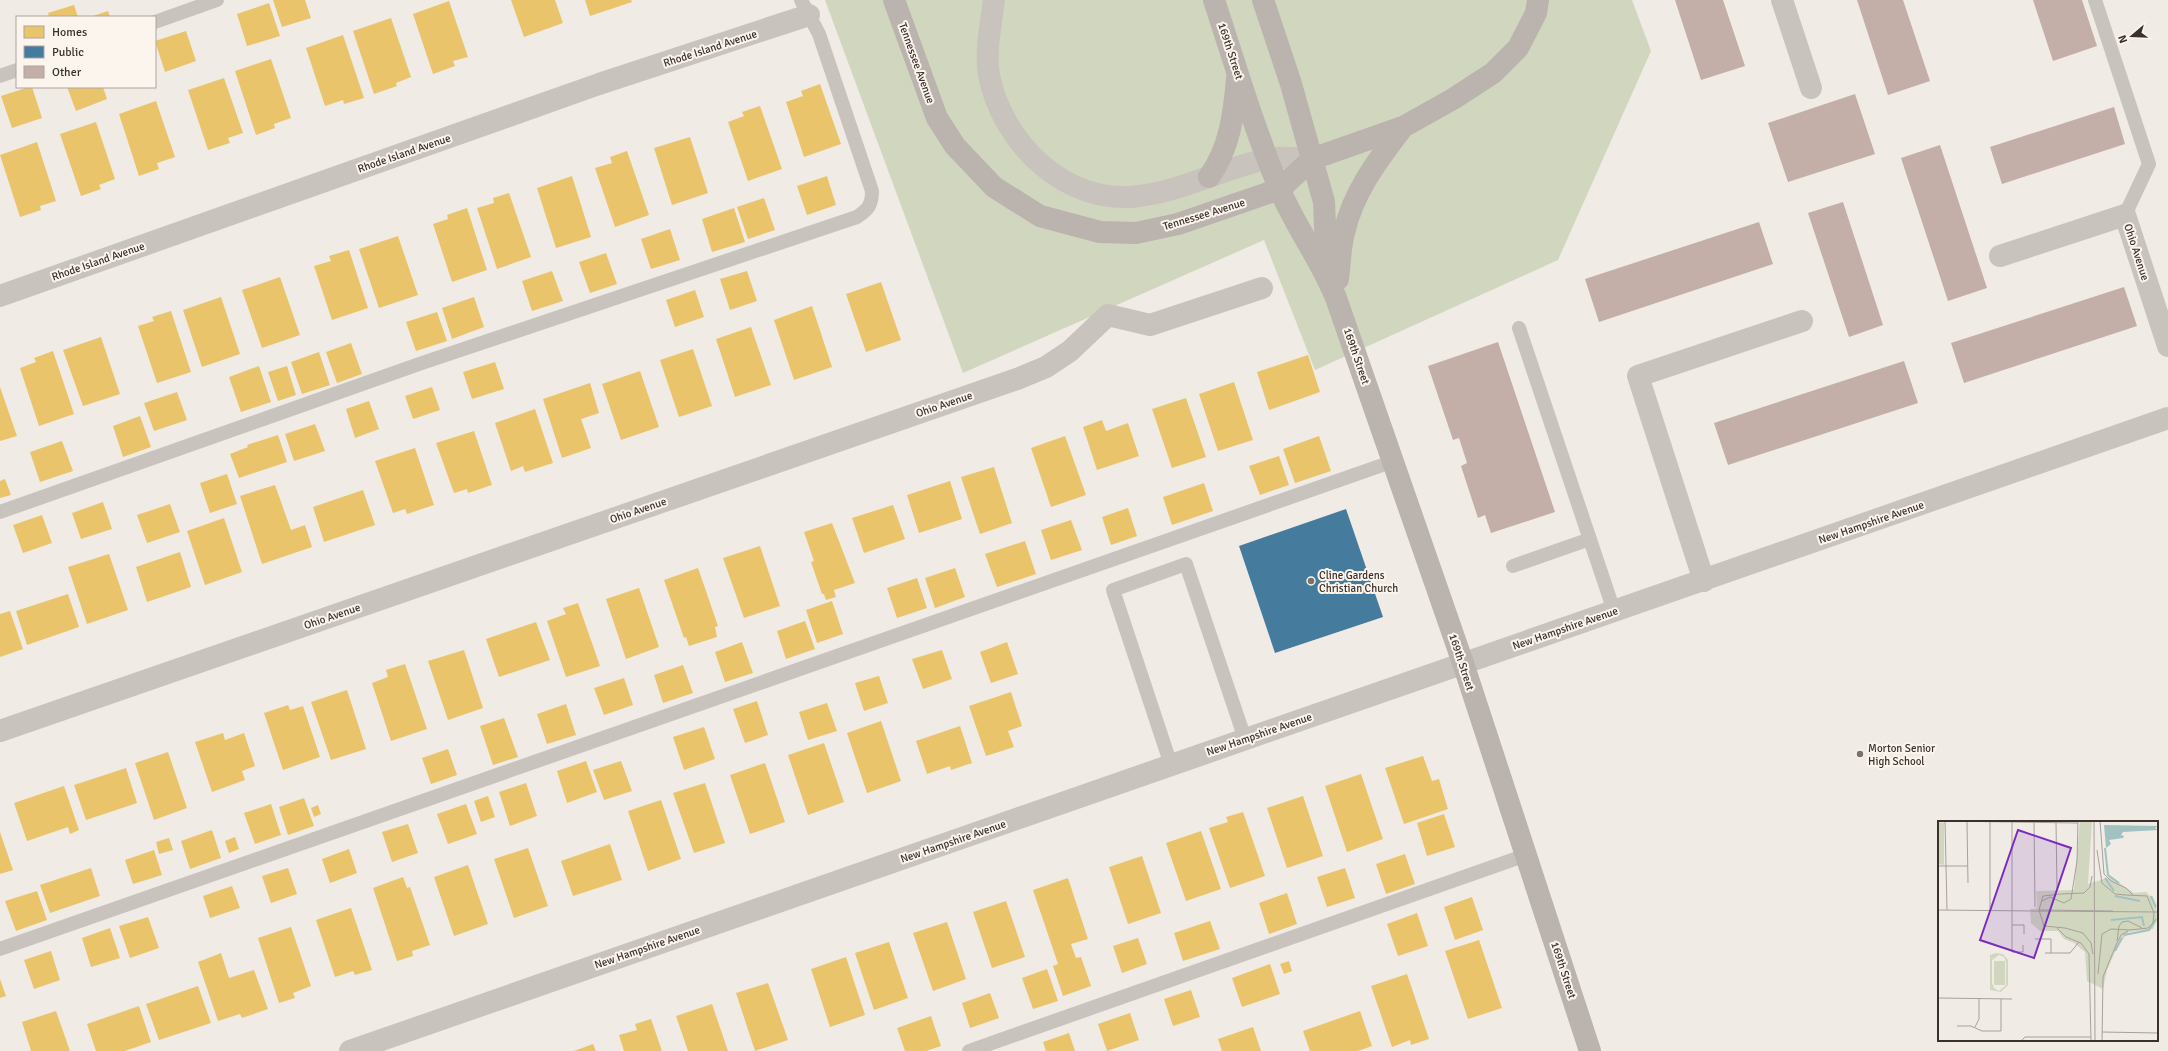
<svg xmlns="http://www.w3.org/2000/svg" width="2168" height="1051" font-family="Signika,sans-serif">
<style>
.green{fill:#d1d6bf}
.homes{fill:#e9c46a}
.public{fill:#457b9d}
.building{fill:#c3afa7}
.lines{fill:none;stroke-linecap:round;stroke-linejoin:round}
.lane{stroke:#c9c3be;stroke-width:14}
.street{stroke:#c9c3be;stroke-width:22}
.secondary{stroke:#bab3ae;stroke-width:22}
.poi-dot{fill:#7a716c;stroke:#fbf5ee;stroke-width:1.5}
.labels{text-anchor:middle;stroke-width:4;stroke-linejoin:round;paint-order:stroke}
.street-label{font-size:11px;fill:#3b302b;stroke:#fbf5ee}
.poi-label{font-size:11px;fill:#3b302b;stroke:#fbf5ee;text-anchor:start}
.inset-river{fill:none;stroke:#a1c2c1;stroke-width:2}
.inset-road{fill:none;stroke:#a8a09b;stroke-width:1}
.view{fill:#7b2cbf;fill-opacity:0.15;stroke:#7b2cbf;stroke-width:2}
.inset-edge{fill:none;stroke:#3b302b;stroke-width:2}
</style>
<rect width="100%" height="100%" fill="#f0ebe5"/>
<path class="green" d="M 825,0 L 1632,0 L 1651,51 L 1558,260 L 1315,370 L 1264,240 L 963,373 Z"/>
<path class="homes" d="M 273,0 L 305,0 L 311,18 L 282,27 Z
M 511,0 L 555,0 L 563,23 L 524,37 Z
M 585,0 L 631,0 L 632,2 L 590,16 Z
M 449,1 L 468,57 L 453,61 L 455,66 L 433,74 L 413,14 Z
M 269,3 L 280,36 L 247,46 L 237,14 Z
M 74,5 L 78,17 L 49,17 L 48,13 Z
M 108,11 L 110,17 L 90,17 Z
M 391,18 L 411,77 L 396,83 L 397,86 L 374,94 L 353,31 Z
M 186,31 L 196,61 L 165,72 L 155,41 Z
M 343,35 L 364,98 L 344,104 L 343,100 L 325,106 L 306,48 Z
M 271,59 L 291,118 L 274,124 L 275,128 L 256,135 L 235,71 Z
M 224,78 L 243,133 L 228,138 L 230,143 L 208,150 L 188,90 Z
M 820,84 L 841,144 L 804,157 L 786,102 L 803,96 L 801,91 Z
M 29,87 L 32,87 L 42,118 L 12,128 L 1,96 Z
M 67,87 L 103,87 L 107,99 L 76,111 Z
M 156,101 L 175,157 L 157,163 L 159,169 L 139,176 L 119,114 Z
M 760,106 L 782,169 L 748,181 L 728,122 L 744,116 L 742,112 Z
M 96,122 L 115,179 L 99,185 L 101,189 L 81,196 L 60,134 Z
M 690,137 L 708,193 L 672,205 L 654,148 Z
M 37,142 L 56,201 L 40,206 L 41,210 L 20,217 L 0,155 Z
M 627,151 L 649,215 L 615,227 L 595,168 L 612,163 L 610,157 Z
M 572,176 L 591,237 L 556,248 L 537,188 Z
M 827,176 L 836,205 L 807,215 L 797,186 Z
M 509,193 L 531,257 L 497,269 L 477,208 L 494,203 L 493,198 Z
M 764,198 L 775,230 L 748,239 L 737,207 Z
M 467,208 L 487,270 L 452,282 L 433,224 L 448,219 L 447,215 Z
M 734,208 L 745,242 L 712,252 L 702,219 Z
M 670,229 L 680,260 L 651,269 L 641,239 Z
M 398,236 L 418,295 L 379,308 L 359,249 Z
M 349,250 L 368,308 L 332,320 L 314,266 L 331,261 L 329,256 Z
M 606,253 L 617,284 L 590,293 L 579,262 Z
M 552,271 L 563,301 L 532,311 L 522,281 Z
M 747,271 L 757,301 L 730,310 L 720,279 Z
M 280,277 L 300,335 L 262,348 L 242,290 Z
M 881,282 L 901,340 L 866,352 L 846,294 Z
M 695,290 L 704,317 L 675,327 L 666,300 Z
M 221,297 L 240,354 L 202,367 L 183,310 Z
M 474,297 L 484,327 L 452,339 L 442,308 Z
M 812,306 L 832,367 L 794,380 L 774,320 Z
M 171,311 L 191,372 L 157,383 L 138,326 L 154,321 L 152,317 Z
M 437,312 L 447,341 L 416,351 L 406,322 Z
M 751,327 L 771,385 L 735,397 L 716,339 Z
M 101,337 L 120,394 L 83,406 L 63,350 Z
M 351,343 L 362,374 L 337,383 L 326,352 Z
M 693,349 L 712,406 L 679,417 L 660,360 Z
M 53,351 L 74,414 L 39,426 L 20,368 L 36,362 L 34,358 Z
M 319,352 L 330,385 L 302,394 L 291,362 Z
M 1308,355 L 1320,392 L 1269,410 L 1257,372 Z
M 495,362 L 504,389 L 472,399 L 463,372 Z
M 259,366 L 271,402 L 241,412 L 229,377 Z
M 287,366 L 296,395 L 278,401 L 268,372 Z
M 640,371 L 659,427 L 621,440 L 602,384 Z
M 1234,382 L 1253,440 L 1218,451 L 1199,394 Z
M 590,383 L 599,413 L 581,419 L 591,448 L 562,458 L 543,399 Z
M 0,387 L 17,436 L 0,441 Z
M 432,387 L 440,410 L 413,419 L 405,396 Z
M 177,392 L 187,420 L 154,431 L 144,403 Z
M 1186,398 L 1206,457 L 1172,468 L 1152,409 Z
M 369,401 L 379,429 L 355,438 L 346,409 Z
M 535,409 L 553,463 L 525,472 L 523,466 L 511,471 L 495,423 Z
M 140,416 L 151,447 L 123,457 L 113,426 Z
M 1102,420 L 1106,431 L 1128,423 L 1139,456 L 1097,470 L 1083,427 Z
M 315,424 L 325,451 L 294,461 L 285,434 Z
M 474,431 L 492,485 L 468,493 L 467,489 L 454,493 L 436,443 Z
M 278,435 L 287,462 L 239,478 L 230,454 L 248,447 L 247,445 Z
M 1065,436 L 1086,495 L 1051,507 L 1031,448 Z
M 1319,436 L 1331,471 L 1295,483 L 1283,449 Z
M 62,441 L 73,471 L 40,482 L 30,452 Z
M 415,448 L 434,505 L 407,514 L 405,509 L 393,513 L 375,461 Z
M 1279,456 L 1289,485 L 1260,495 L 1249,466 Z
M 994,467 L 1012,523 L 980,534 L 961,477 Z
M 227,474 L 237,504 L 210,513 L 200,483 Z
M 5,479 L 11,495 L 0,498 L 0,481 Z
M 950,481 L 962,519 L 919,533 L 907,495 Z
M 1204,483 L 1213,511 L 1172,525 L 1163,497 Z
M 275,485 L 291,530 L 305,525 L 312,547 L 262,564 L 240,496 Z
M 363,490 L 375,525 L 324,542 L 313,507 Z
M 103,502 L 112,529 L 81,539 L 72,513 Z
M 170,504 L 180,532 L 147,543 L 137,515 Z
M 893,505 L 905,539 L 864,553 L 852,518 Z
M 1128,508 L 1137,536 L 1111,545 L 1102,517 Z
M 42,515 L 52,543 L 23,553 L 13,525 Z
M 224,518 L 242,572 L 205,585 L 187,531 Z
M 1071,520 L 1082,550 L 1051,560 L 1041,530 Z
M 832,523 L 855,583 L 834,590 L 836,597 L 826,600 L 824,594 L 822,594 L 811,562 L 814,561 L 804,532 Z
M 1025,541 L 1036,574 L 997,587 L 985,554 Z
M 760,546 L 780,606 L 744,618 L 723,558 Z
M 180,552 L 191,587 L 147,602 L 136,567 Z
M 109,554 L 128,610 L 87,624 L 68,567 Z
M 698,568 L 718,626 L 715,627 L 717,637 L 689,646 L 686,637 L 684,638 L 664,580 Z
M 955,568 L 965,597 L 935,608 L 925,578 Z
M 917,578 L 927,608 L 897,618 L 887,588 Z
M 639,588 L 659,647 L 626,659 L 606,599 Z
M 68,594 L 79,627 L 27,645 L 16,611 Z
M 832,601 L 843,634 L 817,643 L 806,610 Z
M 578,603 L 600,666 L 566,677 L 547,621 L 566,614 L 563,608 Z
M 10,611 L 23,649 L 0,657 L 0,614 Z
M 805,621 L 815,649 L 786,659 L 777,631 Z
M 536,622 L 550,660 L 499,677 L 486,639 Z
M 742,642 L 753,673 L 725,682 L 715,652 Z
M 1007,642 L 1018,674 L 991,683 L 980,652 Z
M 464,650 L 483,708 L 448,720 L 428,661 Z
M 942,650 L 952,679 L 923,689 L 912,659 Z
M 405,664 L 427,729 L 391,741 L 372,683 L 388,677 L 386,670 Z
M 683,665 L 693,693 L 663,703 L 654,675 Z
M 879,676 L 888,703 L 864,711 L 855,683 Z
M 624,678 L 633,705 L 604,715 L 594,688 Z
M 347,690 L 366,749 L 331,760 L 311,702 Z
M 1011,692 L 1022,726 L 1008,731 L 1014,747 L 986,756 L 969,706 Z
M 757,701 L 768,735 L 745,743 L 733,709 Z
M 827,703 L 837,731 L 808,740 L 799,712 Z
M 566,704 L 576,735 L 547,744 L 537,714 Z
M 288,705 L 290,710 L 303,706 L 320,757 L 283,770 L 264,713 Z
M 504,718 L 518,757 L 493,765 L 480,726 Z
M 881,721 L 901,781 L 867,793 L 847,733 Z
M 960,726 L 972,763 L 951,770 L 950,766 L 927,774 L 916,741 Z
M 704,727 L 715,759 L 684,770 L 673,737 Z
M 223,733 L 225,740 L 244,733 L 255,766 L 242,771 L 245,780 L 212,792 L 195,742 Z
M 824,743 L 844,802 L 808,815 L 788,755 Z
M 448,749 L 457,775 L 431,784 L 422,758 Z
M 168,752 L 187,808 L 154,820 L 135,763 Z
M 1423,756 L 1432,781 L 1439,779 L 1448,809 L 1404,824 L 1385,768 Z
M 586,761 L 597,792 L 567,803 L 557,771 Z
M 621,761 L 632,791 L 604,800 L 593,770 Z
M 765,763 L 785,822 L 750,834 L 730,775 Z
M 126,768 L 137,803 L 86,820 L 74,785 Z
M 1361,774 L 1383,839 L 1347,852 L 1325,786 Z
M 526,783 L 537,816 L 510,826 L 499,792 Z
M 705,783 L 725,843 L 694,853 L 673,793 Z
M 64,786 L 79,830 L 70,834 L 68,827 L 27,841 L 14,803 Z
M 488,796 L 495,817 L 481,822 L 474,801 Z
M 1303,796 L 1323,856 L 1287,868 L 1267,808 Z
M 304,798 L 314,826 L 288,835 L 279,807 Z
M 661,800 L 681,859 L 648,871 L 628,811 Z
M 271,804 L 281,835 L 255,844 L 244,813 Z
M 466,804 L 477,834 L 448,844 L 437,814 Z
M 318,805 L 321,814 L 314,817 L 311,808 Z
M 1243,812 L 1265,876 L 1230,888 L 1209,828 L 1228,822 L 1226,817 Z
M 1444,814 L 1455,847 L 1427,856 L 1417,823 Z
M 408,824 L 418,853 L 392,862 L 382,832 Z
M 212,830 L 221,858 L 190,869 L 181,841 Z
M 1201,831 L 1221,889 L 1186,901 L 1166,843 Z
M 0,832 L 13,870 L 0,874 Z
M 235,837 L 239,849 L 229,853 L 225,841 Z
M 169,838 L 173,850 L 159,854 L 156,842 Z
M 610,844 L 622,880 L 573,896 L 561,861 Z
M 528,848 L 548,906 L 514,918 L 494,859 Z
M 349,849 L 357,873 L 330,883 L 322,859 Z
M 154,850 L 162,875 L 133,884 L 125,860 Z
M 1405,854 L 1415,884 L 1386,894 L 1376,864 Z
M 1142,856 L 1161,913 L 1128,924 L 1109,867 Z
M 468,865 L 488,924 L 454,936 L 434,877 Z
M 91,868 L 100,896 L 50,913 L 40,885 Z
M 288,868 L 297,894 L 271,903 L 262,876 Z
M 1345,868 L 1355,898 L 1327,907 L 1317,877 Z
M 403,877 L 407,888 L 410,887 L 430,945 L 412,951 L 413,956 L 397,961 L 373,888 Z
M 1068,878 L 1088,939 L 1071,944 L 1076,958 L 1081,957 L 1091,986 L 1063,996 L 1053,966 L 1058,964 L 1033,890 Z
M 232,886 L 240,908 L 210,918 L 203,896 Z
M 37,891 L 47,920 L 16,931 L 5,901 Z
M 1287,893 L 1297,924 L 1269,934 L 1259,903 Z
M 1472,897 L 1483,930 L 1455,940 L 1444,907 Z
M 1006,901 L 1025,957 L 992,968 L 973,912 Z
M 351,908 L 372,970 L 355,975 L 353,971 L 335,977 L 316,920 Z
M 1417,913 L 1428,946 L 1398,956 L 1387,924 Z
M 148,917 L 159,948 L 130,958 L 119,926 Z
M 1210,921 L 1220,949 L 1183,961 L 1174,933 Z
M 947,922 L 966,979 L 933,991 L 913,933 Z
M 291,927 L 311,986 L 293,993 L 295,998 L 279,1003 L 258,938 Z
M 110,928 L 120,958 L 91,967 L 82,938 Z
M 1138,938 L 1147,964 L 1122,973 L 1113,946 Z
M 1479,940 L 1502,1008 L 1468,1019 L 1445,951 Z
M 889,942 L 908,998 L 874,1010 L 855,953 Z
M 51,951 L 60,980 L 34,989 L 24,960 Z
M 221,953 L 229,978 L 254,970 L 268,1009 L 242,1018 L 240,1014 L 218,1021 L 198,962 Z
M 846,957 L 865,1015 L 830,1027 L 811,969 Z
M 1289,961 L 1292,971 L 1284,974 L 1280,964 Z
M 1270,964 L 1280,994 L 1242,1007 L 1232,978 Z
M 1047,969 L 1058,1001 L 1033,1009 L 1022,978 Z
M 1407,974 L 1429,1039 L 1411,1045 L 1410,1040 L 1392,1047 L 1371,986 Z
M 0,979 L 6,996 L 0,998 Z
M 768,983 L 788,1040 L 755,1051 L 736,993 Z
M 198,986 L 211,1023 L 159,1040 L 146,1004 Z
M 1191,990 L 1200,1017 L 1173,1026 L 1164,999 Z
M 990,993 L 999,1018 L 970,1028 L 962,1003 Z
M 712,1004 L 728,1051 L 688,1051 L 676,1016 Z
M 139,1006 L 151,1042 L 125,1051 L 96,1051 L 87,1024 Z
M 56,1011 L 70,1051 L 31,1051 L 22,1022 Z
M 1360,1011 L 1372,1046 L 1358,1051 L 1310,1051 L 1303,1031 Z
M 1130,1013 L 1139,1040 L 1107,1051 L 1098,1024 Z
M 931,1016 L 941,1046 L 926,1051 L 905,1051 L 897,1028 Z
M 651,1019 L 662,1051 L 624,1051 L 619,1035 L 637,1030 L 635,1024 Z
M 1253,1027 L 1261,1051 L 1222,1051 L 1218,1039 Z
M 1069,1033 L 1075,1051 L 1046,1051 L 1043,1042 Z
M 593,1044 L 596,1051 L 574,1051 Z"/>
<path class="public" d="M 1346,509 L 1383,617 L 1275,653 L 1239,546 Z"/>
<path class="building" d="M 1675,0 L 1723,0 L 1745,66 L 1701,80 Z
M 1857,0 L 1903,0 L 1930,81 L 1888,95 Z
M 2033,0 L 2082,0 L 2097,46 L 2053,61 Z
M 1855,94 L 1875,154 L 1788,182 L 1768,123 Z
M 2114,107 L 2125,144 L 2002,184 L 1990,147 Z
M 1940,145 L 1987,288 L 1948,301 L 1901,158 Z
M 1843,202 L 1883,325 L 1849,337 L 1808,213 Z
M 1759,222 L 1773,264 L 1599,322 L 1585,279 Z
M 2124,287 L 2137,326 L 1964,383 L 1951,343 Z
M 1498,342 L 1555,512 L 1491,533 L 1485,515 L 1478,518 L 1461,466 L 1467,463 L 1459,438 L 1453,440 L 1428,366 Z
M 1904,361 L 1918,403 L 1728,465 L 1714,423 Z"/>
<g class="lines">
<path class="lane" d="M 2095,0 L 2149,164 L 2125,215
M 155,22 L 217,0
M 0,76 L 17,70
M 1519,328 L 1614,611
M 0,512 L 422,363 L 857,217 C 869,209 872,204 872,191 L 819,34 L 801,0
M 1513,566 L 1590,539
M 1171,765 L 1113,590 L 1186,564 L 1245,739
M 0,949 L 1394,461
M 969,1051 L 1526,855"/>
<path class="street" d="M 994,0 C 991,24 985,51 989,75 C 1002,143 1066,206 1139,196 C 1183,191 1223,168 1267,159 C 1280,156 1298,159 1312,159
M 1782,0 L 1811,88
M 2000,256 L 2125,215 L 2168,346
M 0,296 L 599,84 L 809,15
M 1704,581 L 1638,376 L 1802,321
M 0,731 L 1017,379 L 1046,367 L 1070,351 L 1108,315 L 1150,325 L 1262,288
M 350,1051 L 2168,418"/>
<path class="secondary" d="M 894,0 L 937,118 L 955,146 L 994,187 L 1040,216 L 1100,232 L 1136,233 L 1178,224 L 1280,189 L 1312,159 L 1403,127 L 1453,99 L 1493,73 L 1518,48 L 1536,13 L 1538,0
M 1214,0 C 1235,64 1254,129 1280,190 C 1296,228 1321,260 1336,298 L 1463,663 L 1590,1051
M 1263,0 L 1291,84 L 1324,202 L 1327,273
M 1209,177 C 1230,148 1234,113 1237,79
M 1338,279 C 1340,264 1340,248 1344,233 C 1353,192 1378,160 1403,127"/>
</g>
<g class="poi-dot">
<circle cx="1311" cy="581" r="4"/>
<circle cx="1860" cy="754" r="4"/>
</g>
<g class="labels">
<g class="street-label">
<text transform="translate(710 48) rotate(-18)" y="4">Rhode Island Avenue</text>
<text transform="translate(1231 51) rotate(72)" y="4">169th Street</text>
<text transform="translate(917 63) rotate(70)" y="4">Tennessee Avenue</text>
<text transform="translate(404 153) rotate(-19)" y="4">Rhode Island Avenue</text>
<text transform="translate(1204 214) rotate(-17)" y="4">Tennessee Avenue</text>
<text transform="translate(2137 252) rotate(72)" y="4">Ohio Avenue</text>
<text transform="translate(98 261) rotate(-19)" y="4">Rhode Island Avenue</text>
<text transform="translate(1357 356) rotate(71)" y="4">169th Street</text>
<text transform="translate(944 404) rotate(-19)" y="4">Ohio Avenue</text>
<text transform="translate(638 510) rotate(-19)" y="4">Ohio Avenue</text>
<text transform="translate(1871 522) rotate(-19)" y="4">New Hampshire Avenue</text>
<text transform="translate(332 616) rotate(-19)" y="4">Ohio Avenue</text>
<text transform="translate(1565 628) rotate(-19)" y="4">New Hampshire Avenue</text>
<text transform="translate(1462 662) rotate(72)" y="4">169th Street</text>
<text transform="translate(1259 734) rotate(-19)" y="4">New Hampshire Avenue</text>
<text transform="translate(953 841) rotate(-19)" y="4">New Hampshire Avenue</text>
<text transform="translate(647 947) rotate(-19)" y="4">New Hampshire Avenue</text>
<text transform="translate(1564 970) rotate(72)" y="4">169th Street</text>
</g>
<g class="poi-label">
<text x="1319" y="579">Cline Gardens<tspan x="1319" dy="13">Christian Church</tspan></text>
<text x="1868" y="752">Morton Senior<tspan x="1868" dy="13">High School</tspan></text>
</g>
</g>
<g transform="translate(1938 821)">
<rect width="220" height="220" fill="#f0ebe5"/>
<path d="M 142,0 L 154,0 L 150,63 L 172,56 L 196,72 L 208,71 L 215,78 L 218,85 L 219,99 L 215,108 L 191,111 L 180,124 L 169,149 L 165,168 L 149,160 L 147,131 L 136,122 L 126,118 L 120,110 L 102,110 L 93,102 L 92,88 L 99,87 L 98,70 L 136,69 ZM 0,1 L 6,2 L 6,44 L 0,43 ZM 58,132 L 65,133 L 70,139 L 70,164 L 63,171 L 52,169 L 52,134 ZM 61,134 L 66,136 L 68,141 L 68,164 L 61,170 L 56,167 L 54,162 L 54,139 ZM 56,140 L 67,140 L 67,164 L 56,164 Z" fill="#d1d6bf" fill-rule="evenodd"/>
<path d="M 166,4 L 220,5 L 217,7 L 220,9 L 185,11 L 183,14 L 186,15 L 185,17 L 171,19 L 173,23 L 168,27 Z" fill="#a1c2c1"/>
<path class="inset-river" d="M 167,27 L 170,54 L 181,62M 167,57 L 176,70M 177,75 L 202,80M 213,75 L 218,86M 173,99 L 204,96 L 206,105M 186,114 L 211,109 L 218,98M 177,130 L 184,117"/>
<path class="inset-road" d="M 5,0 L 140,2M 7,0 L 9,89M 74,0 L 74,131 L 85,131 L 85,124M 156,0 L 157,220M 162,0 L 166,53 L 173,60 L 188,67 L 195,74M 29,1 L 30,62M 52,1 L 52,90M 96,1 L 97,86M 118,1 L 119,68M 159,29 L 164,62 L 177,73 L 188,74M 0,45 L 30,45M 123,73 L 105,75 L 101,89 L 106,105 L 127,107M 123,73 L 146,72 L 152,66 L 154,55M 188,74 L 209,75 L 216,92 L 215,102 L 210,107 L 192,109M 104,80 L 112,76 L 126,82 L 133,78 L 139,40 L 140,0M 0,89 L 96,90M 101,89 L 175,90M 96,90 L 220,91M 74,104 L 86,104 L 86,113M 119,107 L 128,116 L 143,122 L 151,133 L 153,220M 127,107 L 145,112 L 153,122 L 155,133M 97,118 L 113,118 L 113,132M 179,120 L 181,105 L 184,101 L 190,100 L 204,107M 107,132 L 132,132 L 141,121M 160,153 L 164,113 L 173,108 L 192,109M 0,177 L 74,178M 19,205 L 33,205 L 44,210 L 63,210 L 63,178M 37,206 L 41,198 L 41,178M 164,211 L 220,212M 83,220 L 87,216 L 153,216M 164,220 L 165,156 L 178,124 L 183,114 L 190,110"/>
<path class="view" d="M 80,9 L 133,27 L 96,137 L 42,119 Z"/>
<rect width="220" height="220" class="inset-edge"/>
</g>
<rect x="16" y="16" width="140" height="72" fill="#fbf5ee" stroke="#aea6a0"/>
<rect x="24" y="26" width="20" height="12" fill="#e9c46a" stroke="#aea6a0"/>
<text x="52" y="36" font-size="12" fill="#3b302b">Homes</text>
<rect x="24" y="46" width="20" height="12" fill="#457b9d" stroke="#aea6a0"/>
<text x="52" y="56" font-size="12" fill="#3b302b">Public</text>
<rect x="24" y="66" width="20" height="12" fill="#c3afa7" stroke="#aea6a0"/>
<text x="52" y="76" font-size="12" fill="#3b302b">Other</text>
<g transform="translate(2132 36) rotate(251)" stroke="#fbf5ee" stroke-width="3" paint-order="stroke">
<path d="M0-3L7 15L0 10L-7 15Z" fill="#3b302b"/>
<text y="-6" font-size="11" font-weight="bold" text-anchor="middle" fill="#3b302b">N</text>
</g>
</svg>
